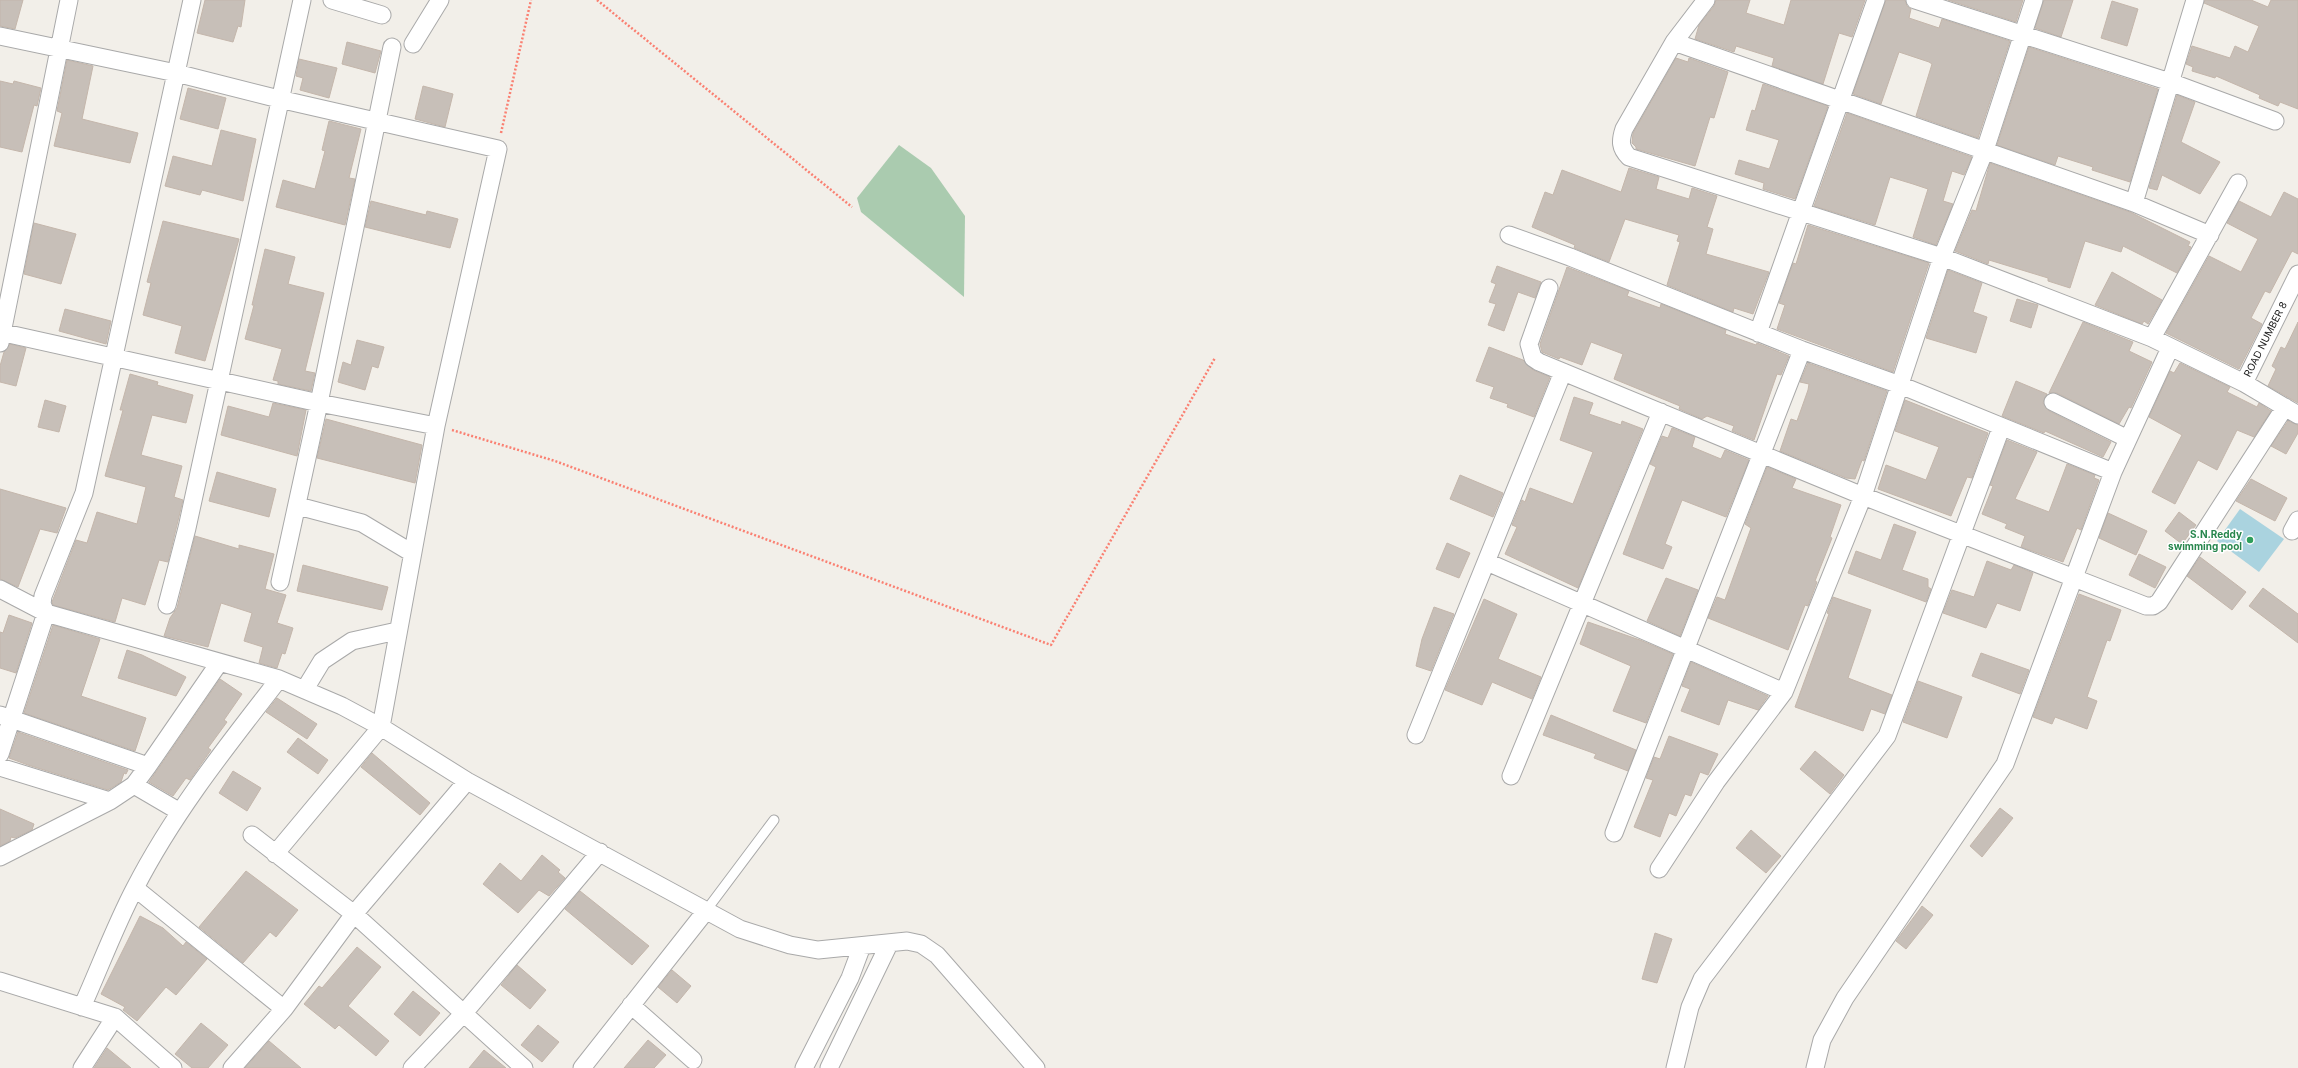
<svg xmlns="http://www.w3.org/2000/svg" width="2298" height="1068" font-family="Inter,sans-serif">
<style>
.cemetery{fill:#aacbaf}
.water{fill:#aad3df}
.building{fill:#c7bfb8;stroke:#c4b6ab}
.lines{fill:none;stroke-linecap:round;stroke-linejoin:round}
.service-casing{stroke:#a9a9a9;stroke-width:11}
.minor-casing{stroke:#a9a9a9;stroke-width:19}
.path{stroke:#fa8072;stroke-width:2.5;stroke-dasharray:2 2;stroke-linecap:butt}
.service{stroke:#fff;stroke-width:9}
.minor{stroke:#fff;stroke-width:17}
.leisure-dot{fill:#2e9e5b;stroke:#fff;stroke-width:1.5}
.labels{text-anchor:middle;stroke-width:3;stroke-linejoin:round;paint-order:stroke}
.street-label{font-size:10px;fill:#222;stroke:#fff}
.leisure-label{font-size:10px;font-weight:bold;fill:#27864d;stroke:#fff;text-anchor:end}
</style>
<rect width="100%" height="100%" fill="#f2efe9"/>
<path class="cemetery" d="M 899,145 L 931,168 L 965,216 L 964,297 L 861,212 L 857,198 Z"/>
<path class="water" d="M 2240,509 L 2284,539 L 2259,572 L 2217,541 Z"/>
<path class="building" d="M 0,0 L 23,0 L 15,29 L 0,26 Z
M 205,0 L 245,0 L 241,27 L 238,26 L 233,42 L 197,33 Z
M 1716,0 L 1750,0 L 1746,13 L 1784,25 L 1791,0 L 1865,0 L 1852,37 L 1839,33 L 1823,84 L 1772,66 L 1774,58 L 1736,46 L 1734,52 L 1695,39 L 1699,25 L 1714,6 Z
M 1886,0 L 1905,0 L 1907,6 L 1911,9 L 1909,18 L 1939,28 L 1942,19 L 2010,41 L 1978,138 L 1916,116 L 1932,64 L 1929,62 L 1899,52 L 1881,104 L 1853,94 Z
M 1948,0 L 2023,0 L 2016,22 Z
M 2044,0 L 2073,0 L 2061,37 L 2035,28 Z
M 2205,0 L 2251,0 L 2268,7 L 2271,0 L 2298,0 L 2298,109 L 2280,102 L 2278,106 L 2259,98 L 2260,95 L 2216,76 L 2215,78 L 2192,71 L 2193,67 L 2186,64 L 2192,46 L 2230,58 L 2235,46 L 2248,52 L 2259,26 L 2204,3 Z
M 2112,1 L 2138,9 L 2127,46 L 2101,38 Z
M 347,42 L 381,51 L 375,73 L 342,64 Z
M 2029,47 L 2158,89 L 2130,182 L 2092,170 L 2093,167 L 2058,156 L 2055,165 L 1997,145 Z
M 1676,58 L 1688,62 L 1689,58 L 1728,72 L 1714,118 L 1710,117 L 1695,166 L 1636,149 L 1636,147 L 1632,143 L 1633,133 Z
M 299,59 L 337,68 L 329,98 L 300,90 L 303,78 L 296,76 Z
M 67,60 L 93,66 L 82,119 L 138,133 L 130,163 L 54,146 L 62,113 L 57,111 Z
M 0,81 L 13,84 L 14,81 L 41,88 L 37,106 L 34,105 L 22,152 L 0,147 Z
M 1763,84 L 1828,106 L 1795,199 L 1763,189 L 1764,183 L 1735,174 L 1739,160 L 1769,169 L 1770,167 L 1779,140 L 1746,130 L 1752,110 L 1755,111 Z
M 423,86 L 453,94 L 445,127 L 415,119 Z
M 188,88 L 226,98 L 218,129 L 180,119 Z
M 2177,95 L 2195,102 L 2181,142 L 2220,162 L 2200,194 L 2162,175 L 2157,190 L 2149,188 Z
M 1847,113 L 1972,157 L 1964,175 L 1952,171 L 1943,201 L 1953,204 L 1936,245 L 1913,237 L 1928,189 L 1913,184 L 1890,177 L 1875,225 L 1814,206 Z
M 329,121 L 361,129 L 349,178 L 355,179 L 345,225 L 276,207 L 283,180 L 315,189 L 325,151 L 322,150 Z
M 221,130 L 256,139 L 243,201 L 202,190 L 200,195 L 165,186 L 173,156 L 212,166 Z
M 1990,163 L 2130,212 L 2190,242 L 2188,246 L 2191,247 L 2177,273 L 2123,246 L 2121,252 L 2085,241 L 2070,288 L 2048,281 L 2048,278 L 1989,260 L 1988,264 L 1955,251 L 1972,210 L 1976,211 Z
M 1629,168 L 1659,177 L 1656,189 L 1689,199 L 1692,188 L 1717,196 L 1707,227 L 1713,229 L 1706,254 L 1769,272 L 1753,314 L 1734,308 L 1733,312 L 1667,285 L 1680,242 L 1677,241 L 1679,235 L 1625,219 L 1609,262 L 1574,248 L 1575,245 L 1532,227 L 1545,192 L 1553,195 L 1562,170 L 1621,192 Z
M 2284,192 L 2298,199 L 2298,254 L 2292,251 L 2270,293 L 2265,291 L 2251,318 L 2262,324 L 2239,369 L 2166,333 L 2209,256 L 2241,272 L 2258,239 L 2227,223 L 2239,201 L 2271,217 Z
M 371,201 L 426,215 L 427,211 L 458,219 L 450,248 L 365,227 Z
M 163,221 L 239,239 L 205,361 L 175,353 L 182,326 L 143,315 L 151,283 L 147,282 Z
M 34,223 L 76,234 L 61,284 L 24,274 Z
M 1808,225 L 1929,263 L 1893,372 L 1777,329 L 1785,305 L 1779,303 L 1793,263 L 1796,264 Z
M 265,249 L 295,257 L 288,284 L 324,293 L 305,371 L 315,373 L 311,391 L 278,384 L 278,381 L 273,380 L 282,349 L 245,339 L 254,305 L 252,305 Z
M 1497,266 L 1541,282 L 1535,298 L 1518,292 L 1504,331 L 1488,325 L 1496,304 L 1489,302 L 1496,284 L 1491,282 Z
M 1567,267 L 1629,291 L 1627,296 L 1660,308 L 1661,304 L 1726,330 L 1725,334 L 1756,345 L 1757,343 L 1789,356 L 1781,375 L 1777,374 L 1754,440 L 1732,431 L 1734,426 L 1707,416 L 1702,419 L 1679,409 L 1680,406 L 1614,379 L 1623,354 L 1591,342 L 1582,365 L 1560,357 L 1559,359 L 1542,352 L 1540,344 Z
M 1948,270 L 1982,283 L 1973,312 L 1987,317 L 1976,353 L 1926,338 Z
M 2112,272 L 2162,300 L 2148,324 L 2144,321 L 2142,324 L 2095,305 Z
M 2017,299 L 2038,305 L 2031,328 L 2010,321 Z
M 65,309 L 111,321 L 106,344 L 59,331 Z
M 2083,322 L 2133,342 L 2129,351 L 2152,362 L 2131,408 L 2129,407 L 2119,424 L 2057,393 L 2049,393 Z
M 2298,322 L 2298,403 L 2268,386 L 2276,369 L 2272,366 L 2281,347 L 2285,349 Z
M 357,340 L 384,347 L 378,368 L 372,366 L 365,390 L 338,382 L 343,362 L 351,365 Z
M 10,344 L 26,348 L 16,386 L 0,382 L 0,366 L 4,352 Z
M 1489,347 L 1523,360 L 1533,370 L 1550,377 L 1534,417 L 1507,407 L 1508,404 L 1490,398 L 1494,387 L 1476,381 Z
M 1808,363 L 1887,391 L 1864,461 L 1862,460 L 1855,479 L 1846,478 L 1780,451 L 1791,419 L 1797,421 L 1808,390 L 1809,384 L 1800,382 Z
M 2180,363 L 2230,387 L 2227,392 L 2257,407 L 2259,403 L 2271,411 L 2254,437 L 2237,430 L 2217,470 L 2198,460 L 2175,504 L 2152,492 L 2182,435 L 2149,417 L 2170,371 L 2174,373 Z
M 130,374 L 158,382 L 157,385 L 193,395 L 186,423 L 152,415 L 141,455 L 182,466 L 174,497 L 183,500 L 168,562 L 159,560 L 145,605 L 122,598 L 115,622 L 53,605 L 52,602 L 76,540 L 87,543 L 97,512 L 137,524 L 146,487 L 105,476 L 123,410 L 120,410 Z
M 2016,381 L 2047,394 L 2043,403 L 2049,411 L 2111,442 L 2103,457 L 2045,431 L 2044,433 L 2002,416 Z
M 1574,397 L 1593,403 L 1589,414 L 1621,425 L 1622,421 L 1643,429 L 1578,588 L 1505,554 L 1517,527 L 1512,525 L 1522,500 L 1525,502 L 1530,488 L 1573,504 L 1593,452 L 1560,440 Z
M 45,400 L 66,406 L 59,432 L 38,427 Z
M 1905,400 L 1988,433 L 1972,478 L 1967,477 L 1951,516 L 1878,489 L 1886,465 L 1926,480 L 1939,447 L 1895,431 Z
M 273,403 L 306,410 L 297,456 L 221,435 L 228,406 L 269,417 Z
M 326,419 L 422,445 L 415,483 L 317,458 Z
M 2288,421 L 2298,425 L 2298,433 L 2286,454 L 2271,446 Z
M 1672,428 L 1695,437 L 1692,447 L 1721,459 L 1725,450 L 1749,460 L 1726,517 L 1682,500 L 1665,544 L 1672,547 L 1663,569 L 1623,554 L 1656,467 L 1650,464 L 1662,436 L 1668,438 Z
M 2007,440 L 2037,452 L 2015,499 L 2049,512 L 2067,464 L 2095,475 L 2094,478 L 2099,480 L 2081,530 L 2077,528 L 2063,562 L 2021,547 L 2025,536 L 2005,528 L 2007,524 L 1982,514 L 1993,486 L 1990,485 Z
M 1767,467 L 1796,479 L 1792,488 L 1841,505 L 1830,537 L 1832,538 L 1815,581 L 1817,582 L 1808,606 L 1805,605 L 1788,650 L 1708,618 L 1717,597 L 1725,600 L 1751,528 L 1745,524 Z
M 217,472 L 276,489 L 269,517 L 209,501 Z
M 1460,475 L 1503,493 L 1493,517 L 1450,499 Z
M 2251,479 L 2287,498 L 2275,521 L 2236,501 Z
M 0,489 L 66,508 L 57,533 L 40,529 L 18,587 L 0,579 Z
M 2179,512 L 2196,525 L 2182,544 L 2165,531 Z
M 2108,513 L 2147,531 L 2136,555 L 2099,538 Z
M 1894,524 L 1916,532 L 1902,570 L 1928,579 L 1928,587 L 1931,589 L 1926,602 L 1848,573 L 1856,551 L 1881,560 Z
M 195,536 L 239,549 L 239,545 L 274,554 L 265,589 L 286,595 L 277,623 L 293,628 L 285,654 L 282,653 L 277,668 L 259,663 L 263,647 L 244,641 L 252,613 L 221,603 L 208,647 L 164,636 L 170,618 L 177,608 Z
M 1447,543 L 1470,553 L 1459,578 L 1436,569 Z
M 2139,554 L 2166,567 L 2155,588 L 2129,575 Z
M 2200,557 L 2246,592 L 2232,610 L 2187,576 Z
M 1987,561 L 2011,570 L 2014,565 L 2033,573 L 2020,611 L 1997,603 L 1986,628 L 1943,613 L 1952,590 L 1974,597 Z
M 303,565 L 388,587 L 382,610 L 297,591 Z
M 1666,578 L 1698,590 L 1680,636 L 1647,621 Z
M 2263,588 L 2298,614 L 2298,643 L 2249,606 Z
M 2079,594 L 2121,610 L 2110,641 L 2107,640 L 2087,697 L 2097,701 L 2087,729 L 2055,717 L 2052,724 L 2033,717 Z
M 1833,597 L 1871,610 L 1848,678 L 1892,695 L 1885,714 L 1871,709 L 1863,731 L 1795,707 L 1829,614 L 1827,613 Z
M 1484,599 L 1517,614 L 1498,659 L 1541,677 L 1532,699 L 1492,682 L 1482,705 L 1445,690 Z
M 1434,607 L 1454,614 L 1431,671 L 1416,666 L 1422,639 Z
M 9,615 L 32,623 L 16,673 L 0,668 L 0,632 L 3,633 Z
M 1588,622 L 1640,640 L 1673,654 L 1646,723 L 1613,711 L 1631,666 L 1580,644 Z
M 53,625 L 100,639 L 81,696 L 146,718 L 135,751 L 24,713 Z
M 127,650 L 142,655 L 186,677 L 176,696 L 118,678 Z
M 1981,653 L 2029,670 L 2020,694 L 1972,676 Z
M 1691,662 L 1768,696 L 1758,710 L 1728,700 L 1719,725 L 1681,711 L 1690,689 L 1682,686 Z
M 220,679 L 242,694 L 224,720 L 227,722 L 208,748 L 211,750 L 190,780 L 186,778 L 173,796 L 149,782 Z
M 1918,681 L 1962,697 L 1947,738 L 1903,722 Z
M 277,698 L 317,724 L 307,739 L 266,712 Z
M 1551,715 L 1636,750 L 1628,771 L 1594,758 L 1596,754 L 1543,735 Z
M 18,732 L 128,770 L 126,774 L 124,773 L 121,782 L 108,790 L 28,765 L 9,758 Z
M 1669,736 L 1718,754 L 1708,775 L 1700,772 L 1691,796 L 1685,794 L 1676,816 L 1669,813 L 1660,837 L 1634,827 L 1653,780 L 1646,778 L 1654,757 L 1660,759 Z
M 298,738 L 328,760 L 318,774 L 287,752 Z
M 1815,751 L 1844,775 L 1830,794 L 1800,769 Z
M 372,753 L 430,803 L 420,815 L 361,767 Z
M 233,771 L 261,788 L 247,811 L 219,793 Z
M 2000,808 L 2013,818 L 1982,857 L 1970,846 Z
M 0,809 L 34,824 L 32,830 L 15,838 L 11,837 L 10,841 L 0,846 Z
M 1751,830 L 1781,856 L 1766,873 L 1736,848 Z
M 542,855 L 560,870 L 558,872 L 565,878 L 549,896 L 539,890 L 518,913 L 483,884 L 500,863 L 521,881 Z
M 246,871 L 298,910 L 276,937 L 270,932 L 243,963 L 199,927 Z
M 580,891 L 649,946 L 632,965 L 565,909 Z
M 1922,906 L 1933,915 L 1906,949 L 1896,941 Z
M 140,916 L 163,928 L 183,946 L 186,942 L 207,959 L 176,995 L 166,987 L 137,1021 L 123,1010 L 125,1007 L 101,994 Z
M 1655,933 L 1672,939 L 1657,983 L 1642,979 Z
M 357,947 L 381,967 L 348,1006 L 389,1041 L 376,1056 L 339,1025 L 335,1029 L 304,1004 L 319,986 L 322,988 Z
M 517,965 L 546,990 L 530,1009 L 501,985 Z
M 672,970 L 691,986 L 677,1003 L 658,987 Z
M 413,991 L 440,1013 L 420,1036 L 394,1014 Z
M 201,1023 L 228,1045 L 208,1068 L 192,1068 L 175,1054 Z
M 538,1025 L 559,1042 L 542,1062 L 521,1045 Z
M 648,1040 L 666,1055 L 654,1068 L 624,1068 Z
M 269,1041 L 301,1068 L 245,1068 Z
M 107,1048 L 131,1068 L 94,1068 Z
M 484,1050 L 506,1068 L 469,1068 Z"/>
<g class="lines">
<defs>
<path id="service" d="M 705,912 L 774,820"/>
<path id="minor" d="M 332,0 L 382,15
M 1706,0 L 1674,42 L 1624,129 C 1620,141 1620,148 1629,157 L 1942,257 L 2152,338 L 2244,383 L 2298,415
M 1915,0 L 2170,82 L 2275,121
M 0,36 L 176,73 L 279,99 L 498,149 L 436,426 L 381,727 L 275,854
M 1674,42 L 2134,203 L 2210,235
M 413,44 L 440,0
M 2134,203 L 2195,0
M 1509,235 L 1570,257 L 1802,350 L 1900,385 L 2113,472
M 1549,288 L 1529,344 L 1533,358 L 1539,362 L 1863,496 L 2146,606 L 2153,606 L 2159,602 L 2285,407
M 0,332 L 319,403 L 436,426
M 1758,333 L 1876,0
M 2152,338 L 2238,183
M 0,343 L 69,0
M 2244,383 L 2298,274
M 2053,402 L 2128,439
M 298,506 L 362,523 L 412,553
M 2292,531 L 2298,520
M 1487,562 L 1784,692
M 280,582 L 319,403 L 392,47
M 0,589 L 46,613 L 279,679 L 342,706 L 381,727 L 467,781 L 740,929 L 790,945 L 818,950 L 907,941 L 921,944 L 937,955 L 1036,1068
M 167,605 L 187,528 L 302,0
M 305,689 L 322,661 L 352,641 L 397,631
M 0,715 L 148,766 L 134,785 L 180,812
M 1416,735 L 1563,372
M 0,754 L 46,613 L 42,604 L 43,596 L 84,493 L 192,0
M 148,766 L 219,663
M 0,767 L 110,801
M 1511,776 L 1661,412
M 1614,833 L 1802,350
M 252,835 L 354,914 L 524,1068
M 0,857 L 110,801 L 134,785
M 1659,869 L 1716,782 L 1784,692 L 1863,496 L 1942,257 L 1985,150 L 2034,0
M 135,888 L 284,1009
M 0,981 L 115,1017 L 173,1068
M 631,1005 L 693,1060
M 82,1007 C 100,967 115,926 135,888 C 174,812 227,746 279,679
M 82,1068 L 115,1017
M 232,1068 L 284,1009 L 354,914 L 467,781
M 412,1068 L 464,1013 L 600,852
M 582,1068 L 705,912
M 804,1068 L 850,978 L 862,946
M 829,1068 L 889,944
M 1675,1068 L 1690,1007 L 1702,979 L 1887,736 L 2001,428
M 1815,1068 L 1822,1040 L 1845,998 L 2005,764 L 2113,472 L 2170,348"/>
</defs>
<use href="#service" class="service-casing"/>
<use href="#minor" class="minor-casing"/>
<path class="path" d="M 597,0 L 852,207
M 501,133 L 531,0
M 452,430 L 555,461 L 1051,645 L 1215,358"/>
<use href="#service" class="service"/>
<use href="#minor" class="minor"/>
</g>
<circle class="leisure-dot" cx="2250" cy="540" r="4"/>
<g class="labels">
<g class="street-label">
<text transform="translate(2265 339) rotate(-63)" y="4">ROAD NUMBER 8</text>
</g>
<g class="leisure-label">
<text x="2242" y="538">S.N.Reddy<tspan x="2242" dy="12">swimming pool</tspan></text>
</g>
</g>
</svg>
